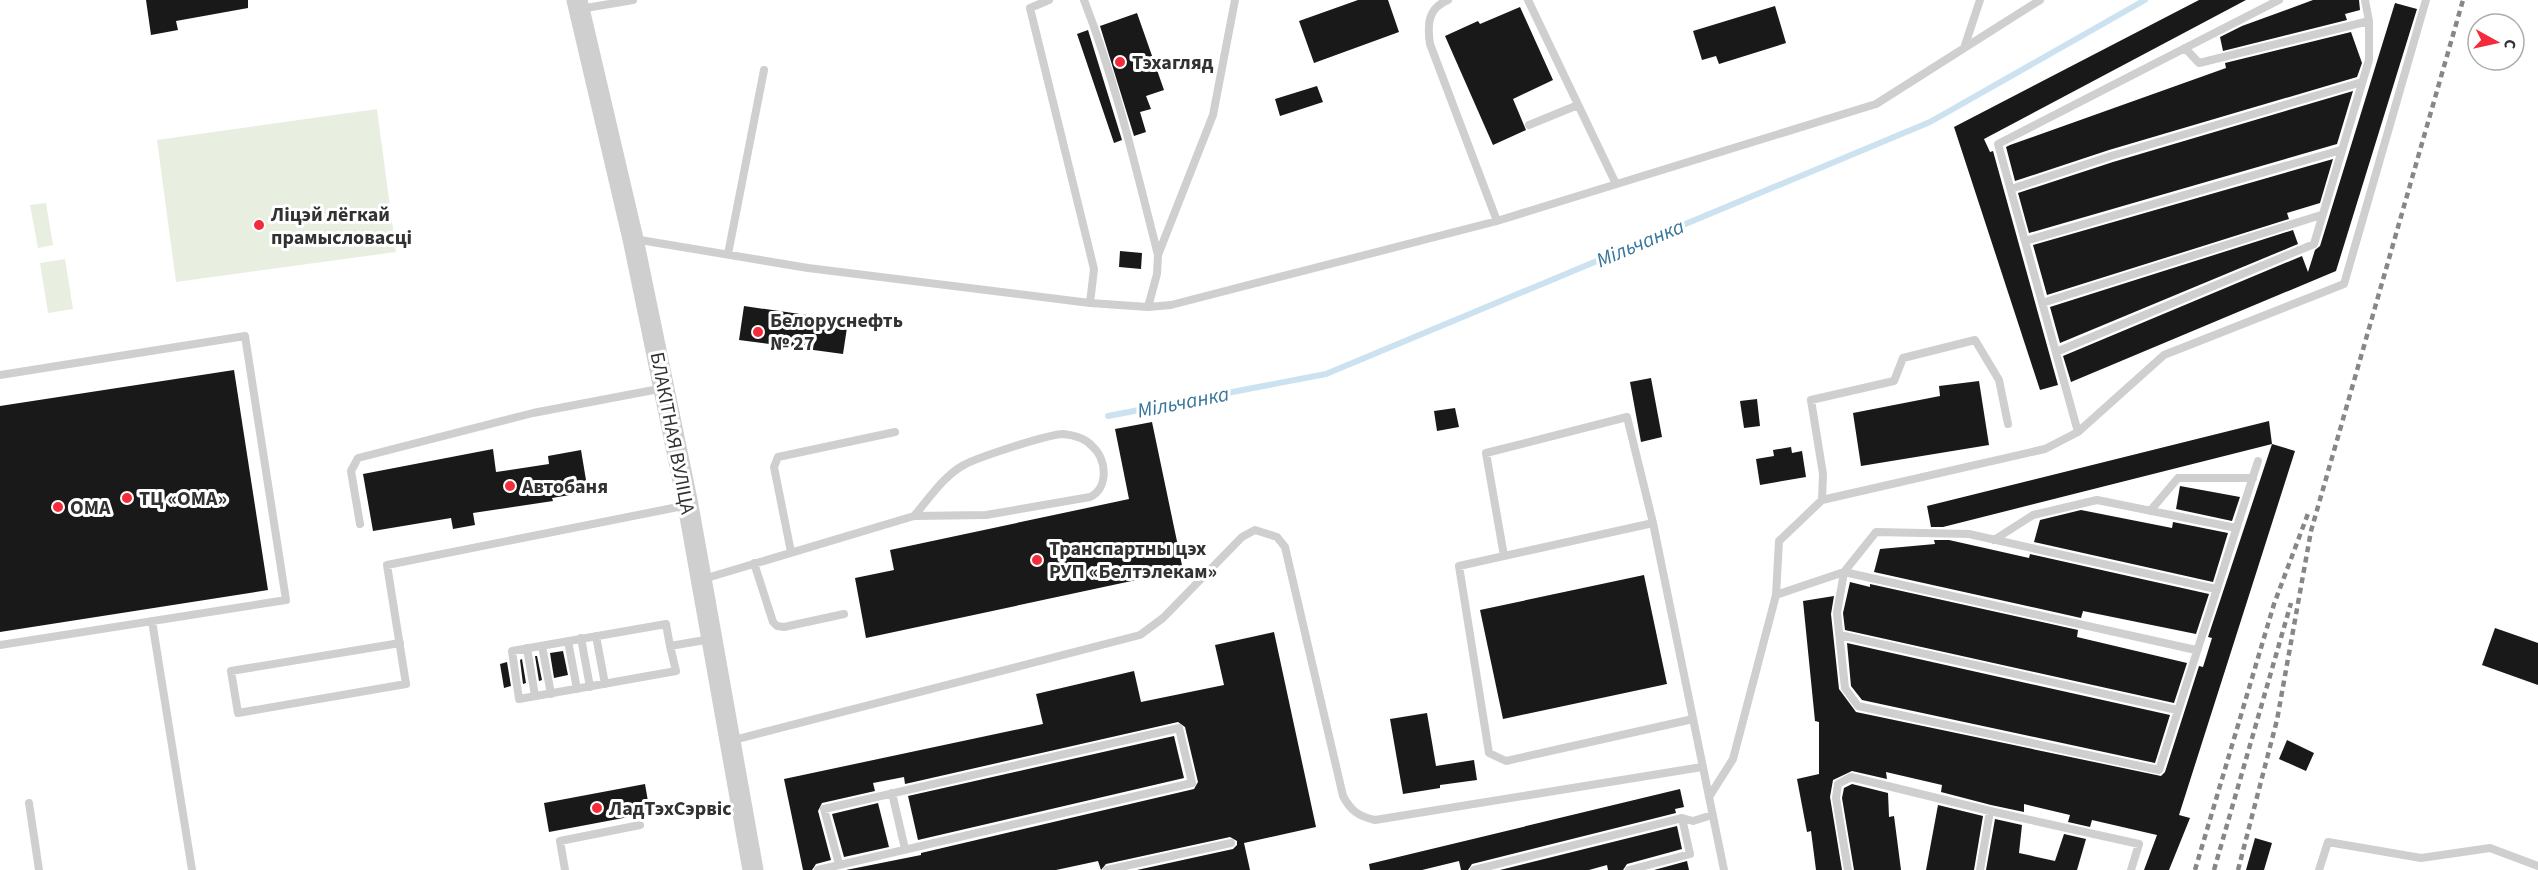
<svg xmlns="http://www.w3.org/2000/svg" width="2538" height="870" font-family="'Source Sans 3',sans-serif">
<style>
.green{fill:#e8efe0}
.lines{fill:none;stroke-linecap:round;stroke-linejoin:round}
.stream{stroke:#cce2f0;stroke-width:6}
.building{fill:#191919}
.service{stroke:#cfcfcf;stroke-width:8}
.tertiary{stroke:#cfcfcf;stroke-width:21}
.rail{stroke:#878787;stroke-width:4.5;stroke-dasharray:6 4.5;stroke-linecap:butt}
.poi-dot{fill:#f32b3a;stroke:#fff;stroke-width:2}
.labels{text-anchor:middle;stroke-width:6;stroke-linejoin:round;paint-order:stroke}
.poi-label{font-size:20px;font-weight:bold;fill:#323232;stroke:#fff;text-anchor:start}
.street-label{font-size:20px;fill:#323232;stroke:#fff}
.water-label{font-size:21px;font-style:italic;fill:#38769c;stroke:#fff}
</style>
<rect width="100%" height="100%" fill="#fff"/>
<path class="green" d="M 377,109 L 396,252 L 176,282 L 157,140 Z
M 46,203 L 53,245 L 38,248 L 30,205 Z
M 65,259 L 73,309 L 48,313 L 40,263 Z"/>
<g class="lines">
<path class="stream" d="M 1108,416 L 1326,374 L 1930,122 L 2145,0"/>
</g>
<path class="building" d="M 146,0 L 248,0 L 248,8 L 176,21 L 178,30 L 151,35 Z
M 1358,0 L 1388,0 L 1399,32 L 1314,63 L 1299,21 Z
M 2199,0 L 2246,0 L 1984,139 L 1990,152 L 1993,151 L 2058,385 L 2040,390 L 1954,127 Z
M 2313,0 L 2359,0 L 2360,10 L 2345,14 L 2347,20 L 2223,51 L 2220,37 L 2242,26 Z
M 2395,3 L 2417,9 L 2336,271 L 2071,382 L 2063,356 L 2302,256 L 2308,272 L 2315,250 L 2320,246 Z
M 1775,6 L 1786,43 L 1719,64 L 1716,56 L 1702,60 L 1693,31 Z
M 1520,7 L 1553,80 L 1513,99 L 1526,130 L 1493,145 L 1445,36 L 1478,21 L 1480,24 Z
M 1137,13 L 1164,90 L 1146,96 L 1151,109 L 1140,112 L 1146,132 L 1134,136 L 1100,26 Z
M 1088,30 L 1122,140 L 1114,143 L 1077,34 Z
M 2351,32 L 2362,63 L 2357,77 L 2109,150 L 2015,181 L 2006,147 L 2010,145 L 2226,68 L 2225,63 Z
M 1317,86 L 1323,102 L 1280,116 L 1275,99 Z
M 2353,91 L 2337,144 L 2029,233 L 2018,193 L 2113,162 Z
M 2333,159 L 2320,203 L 2287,213 L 2289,219 L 2047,295 L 2033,245 Z
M 2293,230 L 2298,244 L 2060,343 L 2050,307 Z
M 1120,251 L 1142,253 L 1141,269 L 1119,267 Z
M 744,306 L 848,321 L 843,354 L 739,340 Z
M 234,370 L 268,590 L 0,632 L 0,406 Z
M 1651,378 L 1662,437 L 1641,442 L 1630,382 Z
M 1979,381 L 1989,445 L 1861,466 L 1853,413 L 1940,396 L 1939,386 Z
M 1757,399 L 1760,426 L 1744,428 L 1740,401 Z
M 1455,408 L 1459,427 L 1437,431 L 1434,411 Z
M 2269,421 L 2272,444 L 1943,527 L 1931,527 L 1927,506 Z
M 1152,422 L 1183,570 L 866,638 L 855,578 L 894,570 L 890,550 L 1129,499 L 1115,429 Z
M 2272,444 L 2295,451 L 2179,815 L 2190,818 L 2169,870 L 2144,870 L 2157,835 L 2092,820 L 2090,827 L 2068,822 L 2070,815 L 2024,804 L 2024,812 L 1991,805 L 1941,792 L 1942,785 L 1886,772 L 1887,779 L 1852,771 L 1833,780 L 1830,797 L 1842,870 L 1816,870 L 1811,831 L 1807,832 L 1797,779 L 1819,774 L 1819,722 L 1815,721 L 1803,601 L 1834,596 L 1831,614 L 1839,689 L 1856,712 L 2161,776 L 2165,772 L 2199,666 L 2203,667 L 2212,638 L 2208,637 Z
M 1791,447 L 1792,453 L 1802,451 L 1806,477 L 1760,485 L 1756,459 L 1774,456 L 1773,450 Z
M 493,449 L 496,472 L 549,464 L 548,456 L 581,450 L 588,492 L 552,498 L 553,501 L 473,513 L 475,525 L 453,529 L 451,518 L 373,531 L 363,474 Z
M 2180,486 L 2240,497 L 2232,521 L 2176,509 Z
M 2081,510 L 2172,528 L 2173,522 L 2228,533 L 2213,582 L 2034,542 L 2040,520 Z
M 1934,540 L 1949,540 L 2029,558 L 2030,554 L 2209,594 L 2196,634 L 2083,611 L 2081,618 L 1874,572 L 1880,549 L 1935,544 Z
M 1644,575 L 1667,684 L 1503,719 L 1480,610 Z
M 1850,582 L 1870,587 L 1870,584 L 2078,630 L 2077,637 L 2187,663 L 2174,703 L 1845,630 L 1843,613 Z
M 2495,628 L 2538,643 L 2538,685 L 2482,665 Z
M 1274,632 L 1316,827 L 1244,843 L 1250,870 L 1137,870 L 1233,849 L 1237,845 L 1237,841 L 1230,837 L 1106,864 L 1101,870 L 1098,861 L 1056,870 L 846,870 L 921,855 L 921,853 L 1194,789 L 1198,782 L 1185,727 L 1178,722 L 905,784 L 904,777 L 873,783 L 875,791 L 822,803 L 818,811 L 831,860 L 816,864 L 812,870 L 803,870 L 784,779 L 1043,724 L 1036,694 L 1134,671 L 1141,702 L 1224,685 L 1215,645 Z
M 1847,643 L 2170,715 L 2155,763 L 1862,700 L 1851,686 Z
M 563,651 L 568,675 L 554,678 L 550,653 Z
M 535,656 L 537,656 L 542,680 L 539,681 Z
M 522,659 L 526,683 L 523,684 L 520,660 Z
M 507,662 L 511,686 L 504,688 L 500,664 Z
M 1427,713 L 1436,766 L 1474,760 L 1477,780 L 1440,785 L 1440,788 L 1403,794 L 1390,719 Z
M 1174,736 L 1184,778 L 918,840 L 908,796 Z
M 2287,740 L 2314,753 L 2306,771 L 2279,759 Z
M 645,784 L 650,813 L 549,832 L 544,803 Z
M 1852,784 L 1888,793 L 1889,817 L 1894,816 L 1901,870 L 1854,870 L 1842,798 L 1844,788 Z
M 1680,789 L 1684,807 L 1675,809 L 1676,813 L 1472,864 L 1468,870 L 1461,870 L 1459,861 L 1422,870 L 1370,870 L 1369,864 Z
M 878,803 L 889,847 L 844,857 L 832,814 Z
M 1938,805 L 1983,816 L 1974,870 L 1926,870 Z
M 1995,819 L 2022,825 L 2019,853 L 2055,861 L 2064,834 L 2086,839 L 2077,870 L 1986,870 Z
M 1677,826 L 1682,849 L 1627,864 L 1623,870 L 1608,870 L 1607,865 L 1589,870 L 1500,870 Z
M 2255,838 L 2272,843 L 2264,870 L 2246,870 Z
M 1687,861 L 1689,870 L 1654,870 Z"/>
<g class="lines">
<path class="service" d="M 1049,0 L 1030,8 L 1094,269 L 1090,303
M 1084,0 C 1116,82 1136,169 1158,255
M 1448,0 C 1428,8 1427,24 1430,44 L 1497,221
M 1528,0 L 1616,184
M 580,9 L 633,0
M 1965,45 L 1980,0
M 2185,48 L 2199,63 L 2369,21
M 1529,125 L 1578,105
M 2011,189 L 2111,156 L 2362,82
M 634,239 L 808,268 L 1090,303 L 1148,307 L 1171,305 L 1497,221 L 1876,104 L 2040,0
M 2025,241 L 2341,150
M 728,254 L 764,70
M 2042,303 L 2321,215
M 1148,307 L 1157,274 L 1158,255 L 1213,115 L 1235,0
M 2056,352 L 2314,244 L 2369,60 L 2369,21 L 2365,0
M 0,375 L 245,336 L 286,600 L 0,645
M 2078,432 L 1998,144 L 2279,0
M 1822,500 L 1823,474 L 1811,400 L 1894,381 L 1903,358 L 1975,340 L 1999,380 L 2008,424
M 2150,511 L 2178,478 L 2253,478
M 360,524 L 351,471 L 358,458 L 533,413 L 664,388
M 1994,540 L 2033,515 L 2097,500 L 2236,528
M 791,552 L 774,467 L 778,457 L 895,432
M 1504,556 L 1486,453 L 1627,417 L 1653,523
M 754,563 L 773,622 L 777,626 L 784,627 L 844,614
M 700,580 L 914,516 L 986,515 L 1090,497 C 1109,488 1107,459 1092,446 C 1085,438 1073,435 1063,434 C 1049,434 975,458 962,466 C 943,477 928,500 914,516
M 2216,589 L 1969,534 L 1876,532 L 1844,572 L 1837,613 L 1845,688 L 1858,706 L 2159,770 L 2258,461
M 1776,595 L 1844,572 L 2196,650
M 152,621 L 192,870
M 1840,635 L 2177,710
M 596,636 L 605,684
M 581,638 L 590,687
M 568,641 L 577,689
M 400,643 L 231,671 L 238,713 L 406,684 L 387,565 L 688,505
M 542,646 L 551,694
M 670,646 L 676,671 L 519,699 L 512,651 L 666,624 L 670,646 L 711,639
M 527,648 L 535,696
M 1693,719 L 1506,761 L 1489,753 L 1459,566 L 1653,523 L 1724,870
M 730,741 L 1140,635 L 1163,618 L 1242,537 L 1255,530 L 1277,537 L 1285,547 L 1343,796 C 1351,811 1358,816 1375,820 L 1702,767
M 892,793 L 905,849
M 1709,797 L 1733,759 L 1776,595 L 1779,541 L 1822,500 L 2045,449 L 2078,432 L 2164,355 L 2344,284 L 2426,0
M 29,803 L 39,870
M 565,870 L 560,841 L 640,825
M 818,870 L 1192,783 L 1179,728 L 824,809 L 839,864
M 1107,870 L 1231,843
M 1474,870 L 1682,818 L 1693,821 L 1712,815
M 1629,870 L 1690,854 L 1682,818
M 1848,870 L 1836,798 L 1838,784 L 1851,777 L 1990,811 L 2139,844 L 2131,870
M 1980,870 L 1990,811
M 2319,870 L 2328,842 L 2421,858 L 2490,848 L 2538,866"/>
<path class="tertiary" d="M 577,0 L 633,239 L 688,505 L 753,870"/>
<path class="rail" d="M 2195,870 L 2274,604 L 2309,511
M 2214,870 L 2291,603
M 2238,870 L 2277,720 L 2311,531 L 2463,0"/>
</g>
<g class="poi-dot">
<circle cx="1120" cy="62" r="6"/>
<circle cx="259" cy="225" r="6"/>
<circle cx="758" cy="332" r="6"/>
<circle cx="510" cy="486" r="6"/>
<circle cx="127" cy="498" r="6"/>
<circle cx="58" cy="507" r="6"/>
<circle cx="1037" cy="560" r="6"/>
<circle cx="597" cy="808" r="6"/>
</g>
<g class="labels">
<g class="poi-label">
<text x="1132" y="69">Тэхагляд</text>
<text x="271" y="221">Ліцэй лёгкай<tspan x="271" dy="23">прамысловасці</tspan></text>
<text x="770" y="327">Белоруснефть<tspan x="770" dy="23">№ 27</tspan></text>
<text x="522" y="493">Автобаня</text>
<text x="139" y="505">ТЦ «ОМА»</text>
<text x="70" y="514">ОМА</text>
<text x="1049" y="555">Транспартны цэх<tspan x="1049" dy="23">РУП «Белтэлекам»</tspan></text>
<text x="609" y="815">ЛадТэхСэрвіс</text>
</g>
<g class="street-label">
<text transform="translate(673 433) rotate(79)" y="7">БЛАКІТНАЯ ВУЛІЦА</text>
</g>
<g class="water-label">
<text transform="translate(1640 243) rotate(-23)" y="7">Мільчанка</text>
<text transform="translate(1183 402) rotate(-11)" y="7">Мільчанка</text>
</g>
</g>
<g transform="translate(2496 42) rotate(98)"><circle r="28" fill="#ffffff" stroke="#adadad" stroke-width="1.5"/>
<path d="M0-4.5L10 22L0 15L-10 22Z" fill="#f32b3a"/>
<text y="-9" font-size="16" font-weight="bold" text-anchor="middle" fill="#323232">С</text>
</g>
</svg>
